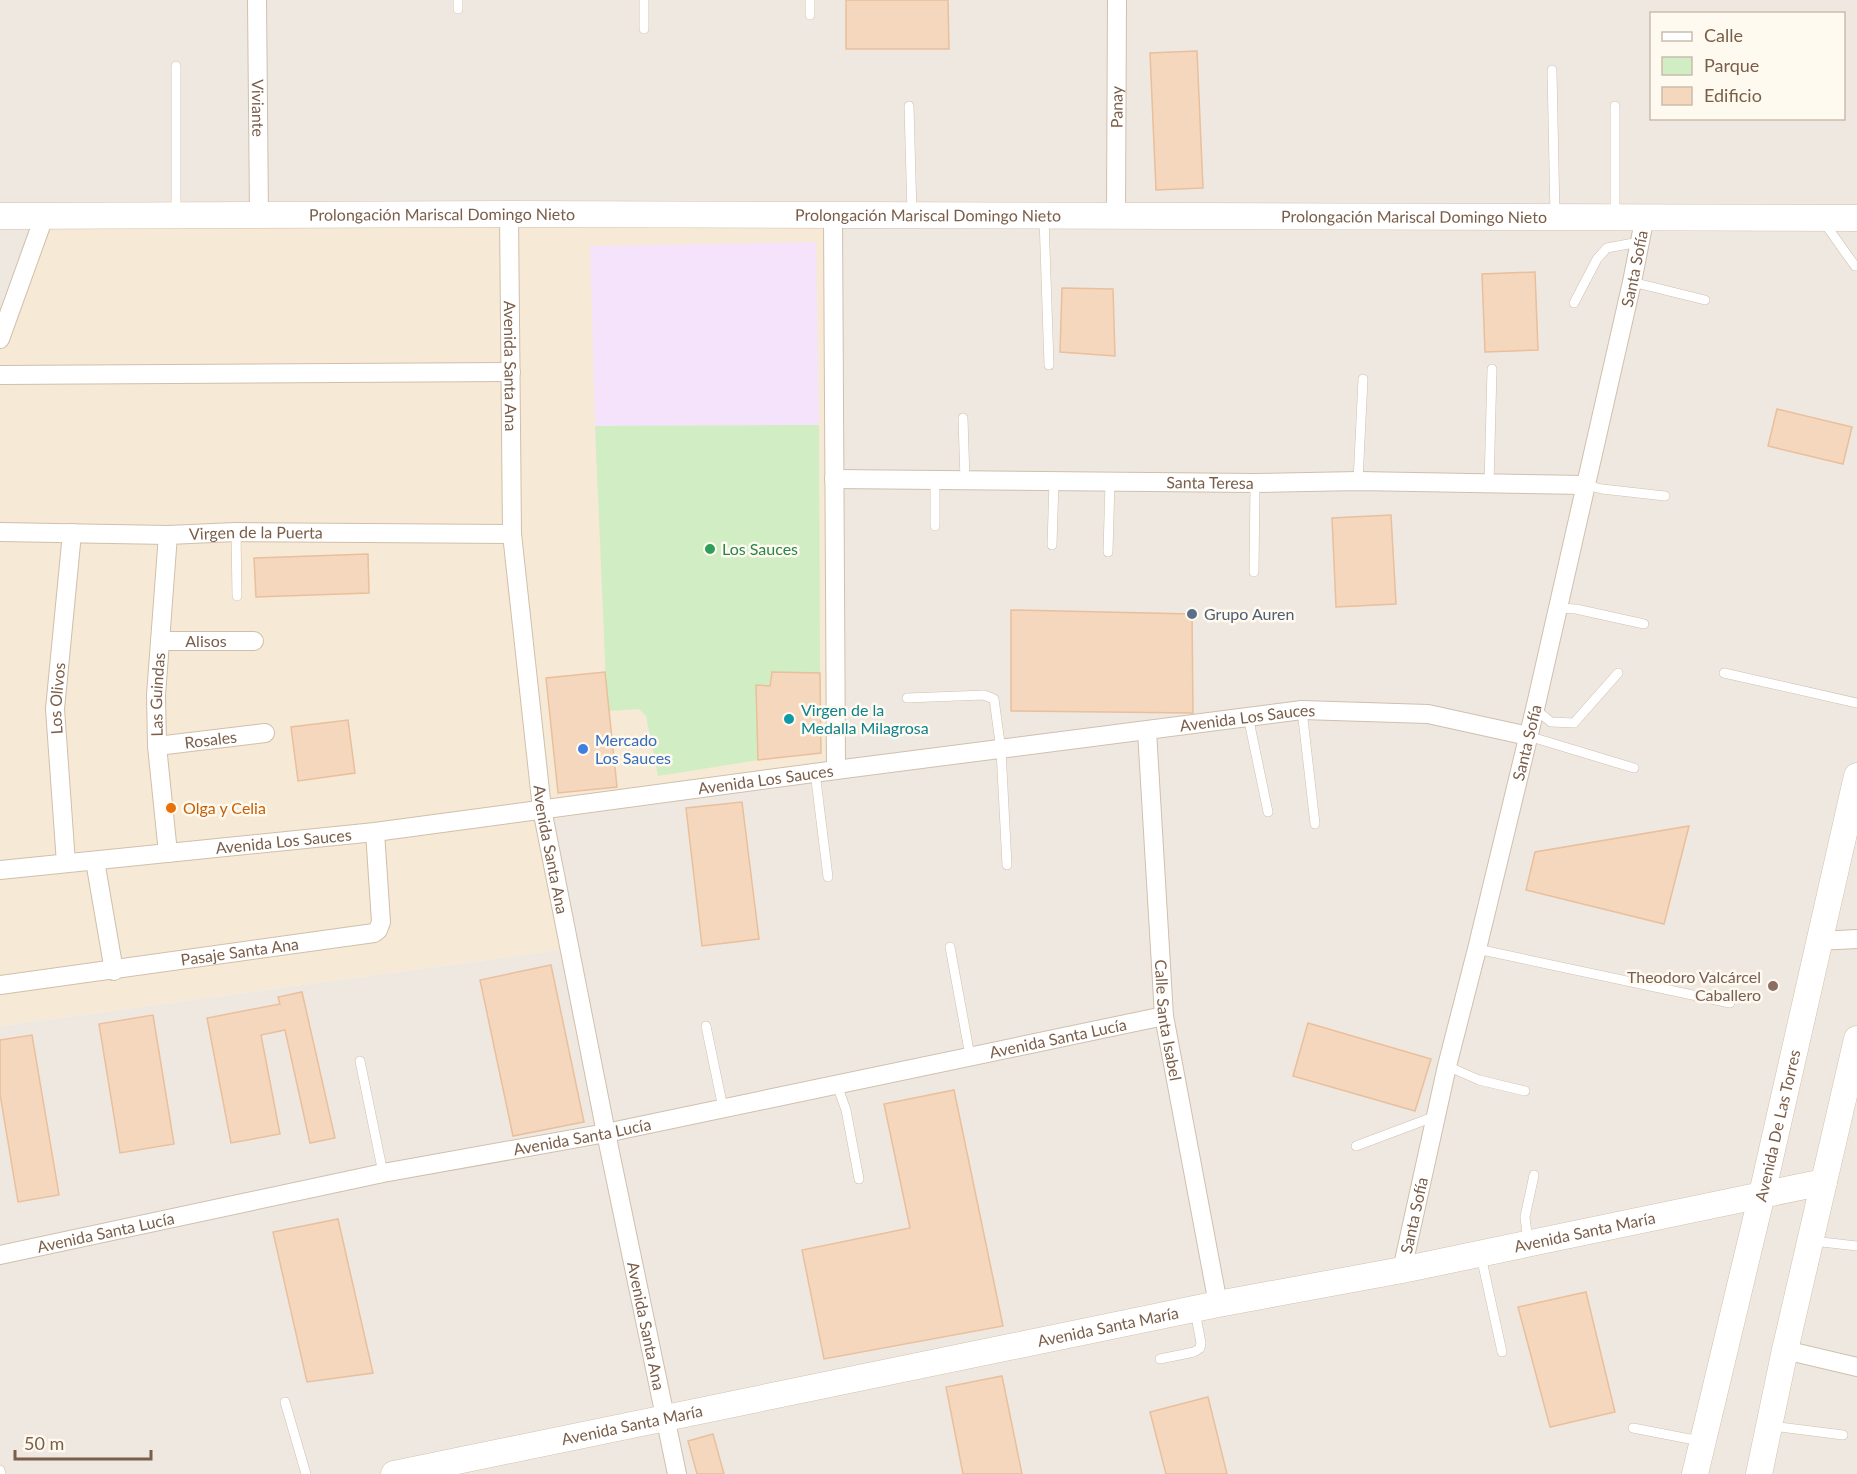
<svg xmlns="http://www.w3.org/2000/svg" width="1857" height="1474" font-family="Lato,sans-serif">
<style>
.residential{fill:#f6e9d5}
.industrial{fill:#eee8e1;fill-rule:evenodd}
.education{fill:#f4e3fa}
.green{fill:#d1edc4}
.building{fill:#f5d7bd;stroke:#e9bf9c;stroke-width:1.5}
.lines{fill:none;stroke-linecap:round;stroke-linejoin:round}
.lane-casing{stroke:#d1bfab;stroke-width:10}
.street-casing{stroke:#d1bfab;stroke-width:20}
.secondary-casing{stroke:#d4c0a9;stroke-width:27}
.lane{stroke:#fff;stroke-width:9}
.street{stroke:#fff;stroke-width:18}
.secondary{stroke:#fff;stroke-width:26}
.leisure-dot{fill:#2e9e5b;stroke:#fffaef;stroke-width:2}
.service-dot{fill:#5c6f8a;stroke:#fffaef;stroke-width:2}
.culture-dot{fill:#0f9aa8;stroke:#fffaef;stroke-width:2}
.shop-dot{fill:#3f7fe0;stroke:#fffaef;stroke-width:2}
.food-dot{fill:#e8710a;stroke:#fffaef;stroke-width:2}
.education-dot{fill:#8d6e63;stroke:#fffaef;stroke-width:2}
.labels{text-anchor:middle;stroke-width:5;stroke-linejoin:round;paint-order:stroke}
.street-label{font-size:16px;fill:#7a5e49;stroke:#fffaef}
.leisure-label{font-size:16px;fill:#27864d;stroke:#fffaef;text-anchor:start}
.service-label{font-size:16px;fill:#4e5e75;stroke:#fffaef;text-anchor:start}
.culture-label{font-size:16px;fill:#0d838f;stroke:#fffaef;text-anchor:start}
.shop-label{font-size:16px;fill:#366cbe;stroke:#fffaef;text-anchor:start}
.food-label{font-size:16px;fill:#c56008;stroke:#fffaef;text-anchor:start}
.education-label{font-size:16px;fill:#785e54;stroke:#fffaef;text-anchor:end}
</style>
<rect width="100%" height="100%" fill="#fef7e7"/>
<path class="residential" d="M 40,209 L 822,215 L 840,235 L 827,780 L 560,950 L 0,1026 L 0,312 Z"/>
<path class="industrial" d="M 0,0 L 1857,0 L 1857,1474 L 0,1474 L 0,1026 L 559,950 L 552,819 L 827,779 L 840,235 L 822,215 L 40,209 L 0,312 ZM 1652,14 L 1844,14 L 1844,118 L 1652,118 Z"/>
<path class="education" d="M 816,242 L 819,425 L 595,426 L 590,246 Z"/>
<path class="green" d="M 819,425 L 820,673 L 772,672 L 770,686 L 756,685 L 758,760 L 658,776 L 646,716 L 639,709 L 609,711 L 606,681 L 595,426 Z"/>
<path class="building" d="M 846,0 L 948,0 L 949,49 L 846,49 Z
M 1197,51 L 1203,188 L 1156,190 L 1150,53 Z
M 1535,272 L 1538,350 L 1485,352 L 1482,274 Z
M 1062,288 L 1113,289 L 1115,356 L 1060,352 Z
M 1777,409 L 1852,427 L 1843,464 L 1768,446 Z
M 1391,515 L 1396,604 L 1336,607 L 1332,518 Z
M 368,554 L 369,593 L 256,597 L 254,558 Z
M 1011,610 L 1192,614 L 1193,713 L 1011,711 Z
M 605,672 L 617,787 L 558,793 L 546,678 Z
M 772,672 L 820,673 L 821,753 L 758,760 L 756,685 L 770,686 Z
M 348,720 L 355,773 L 298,781 L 291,727 Z
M 742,802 L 759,939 L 702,946 L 686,808 Z
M 1689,826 L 1664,924 L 1526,890 L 1535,852 Z
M 551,965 L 584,1122 L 513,1136 L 480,980 Z
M 302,992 L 335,1138 L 310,1143 L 285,1030 L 261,1035 L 280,1134 L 231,1143 L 207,1018 L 280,1004 L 278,997 Z
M 153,1015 L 174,1144 L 120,1153 L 99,1024 Z
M 1308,1023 L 1431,1059 L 1415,1111 L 1293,1076 Z
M 32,1035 L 59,1195 L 18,1202 L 0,1094 L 0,1040 Z
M 954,1090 L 1003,1326 L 824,1359 L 802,1250 L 910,1228 L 884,1104 Z
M 338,1219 L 373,1373 L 307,1382 L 273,1232 Z
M 1586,1292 L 1615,1412 L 1550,1427 L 1518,1307 Z
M 1002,1376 L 1022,1474 L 963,1474 L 946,1387 Z
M 1208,1397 L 1227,1474 L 1166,1474 L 1150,1412 Z
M 713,1434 L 724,1474 L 697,1474 L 688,1441 Z"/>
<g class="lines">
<defs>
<path id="lane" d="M 644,0 L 644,29
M 810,0 L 810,15
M 458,9 L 458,0
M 1552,70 L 1555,216
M 909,106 L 912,214
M 1615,106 L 1615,216
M 176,214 L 176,66
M 1044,218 L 1049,365
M 1823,221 L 1855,266 L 1857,266
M 1632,282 L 1705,300
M 1574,303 L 1597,259 L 1607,248 L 1639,242
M 963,418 L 965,480
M 1358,481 L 1363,379
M 1489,484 L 1492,369
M 1586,485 L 1602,489 L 1665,496
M 935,526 L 935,480
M 236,532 L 237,596
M 1052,545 L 1054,481
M 1108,552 L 1110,481
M 1254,572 L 1255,483
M 1558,608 L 1576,609 L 1644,624
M 1724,673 L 1857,703
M 907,698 L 984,695 L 994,699 L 1001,750 L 1007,865
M 1535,709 L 1551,722 L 1574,723 L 1618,673
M 1302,710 L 1315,824
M 1248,716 L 1268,812
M 1528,736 L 1634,768
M 815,772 L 828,877
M 950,947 L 970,1056
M 1477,949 L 1730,1003
M 706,1026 L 723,1108
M 360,1061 L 383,1173
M 1447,1066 L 1479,1080 L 1525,1091
M 837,1085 L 846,1110 L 859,1179
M 1356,1146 L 1436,1116
M 1528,1241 L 1525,1217 L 1534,1175
M 1813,1241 L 1857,1246
M 1481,1256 L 1502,1352
M 1160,1359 L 1194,1352 L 1200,1348 L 1201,1343 L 1195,1311
M 285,1402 L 306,1474
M 1772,1426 L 1843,1435
M 1633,1428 L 1700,1441
M 0,1470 L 1,1474"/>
<g id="street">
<path id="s1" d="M 257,0 L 259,215"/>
<path id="s2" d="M 509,214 L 512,534 L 542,809 L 606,1133 L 677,1474"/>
<path id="s3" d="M 1116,215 L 1117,0"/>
<path d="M 833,216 L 836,770"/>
<path d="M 0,339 L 44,217"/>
<path d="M 0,375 L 511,372"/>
<path id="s4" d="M 834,479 L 1255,483 L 1358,481 L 1586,485"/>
<path id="s5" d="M 0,532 L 168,535 L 236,532 L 512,534"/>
<path id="s6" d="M 160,641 L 254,641"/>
<path id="s7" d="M 1147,731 L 1164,1016 L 1218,1304"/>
<path id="s8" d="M 157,746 L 265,733"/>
<path id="s9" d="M 168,853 L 157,746 L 156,695 L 168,535"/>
<path d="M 95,861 L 114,971"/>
<path id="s10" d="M 66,863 L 55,709 L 72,533"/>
<path id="s11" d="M 0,870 L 375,832 L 836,770 L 1302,710 L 1428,714 L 1528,736"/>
<path d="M 1818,941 L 1857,939"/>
<path id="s12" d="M 0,985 L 374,933 L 378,930 L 381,922 L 375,832"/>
<path id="s13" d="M 0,1255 L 383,1173 L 606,1133 L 1164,1016"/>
<path id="s14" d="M 1402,1270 L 1447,1066 L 1477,949 L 1535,709 L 1632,282 L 1645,216"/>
<path d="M 1785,1350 L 1857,1367"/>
</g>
<g id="secondary">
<path id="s15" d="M 0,216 L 509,214 L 1857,218"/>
<path id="s16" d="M 394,1474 L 1218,1304 L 1402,1270 L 1824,1182"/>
<path id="s17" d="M 1695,1474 L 1762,1194 L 1857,776"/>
<path d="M 1759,1474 L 1785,1350 L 1857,1039"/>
</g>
</defs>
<use href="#lane" class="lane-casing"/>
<use href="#street" class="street-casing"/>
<use href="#secondary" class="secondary-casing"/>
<use href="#lane" class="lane"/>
<use href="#street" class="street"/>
<use href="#secondary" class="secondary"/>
</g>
<circle class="leisure-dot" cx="710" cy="549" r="6"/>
<circle class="service-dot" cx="1192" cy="614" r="6"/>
<circle class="culture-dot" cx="789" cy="719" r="6"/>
<circle class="shop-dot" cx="583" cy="749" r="6"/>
<circle class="food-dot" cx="171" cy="808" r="6"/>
<circle class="education-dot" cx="1773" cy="986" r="6"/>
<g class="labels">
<g class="street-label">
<text dy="6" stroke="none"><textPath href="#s1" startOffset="108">Viviante</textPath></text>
<text dy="6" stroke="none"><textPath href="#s3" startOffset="108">Panay</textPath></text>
<text dy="6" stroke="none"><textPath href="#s15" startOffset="442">Prolongación Mariscal Domingo Nieto</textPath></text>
<text dy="6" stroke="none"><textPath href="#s15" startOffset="928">Prolongación Mariscal Domingo Nieto</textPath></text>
<text dy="6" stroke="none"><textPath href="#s15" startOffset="1414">Prolongación Mariscal Domingo Nieto</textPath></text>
<text dy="6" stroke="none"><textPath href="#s14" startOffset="1028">Santa Sofía</textPath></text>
<text dy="6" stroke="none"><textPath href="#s2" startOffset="152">Avenida Santa Ana</textPath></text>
<text dy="6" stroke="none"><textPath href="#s4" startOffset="376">Santa Teresa</textPath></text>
<text dy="6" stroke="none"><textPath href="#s5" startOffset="256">Virgen de la Puerta</textPath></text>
<text dy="6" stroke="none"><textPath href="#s6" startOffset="46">Alisos</textPath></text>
<text dy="6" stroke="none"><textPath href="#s9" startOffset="159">Las Guindas</textPath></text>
<text dy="6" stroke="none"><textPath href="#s10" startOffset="165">Los Olivos</textPath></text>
<text dy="6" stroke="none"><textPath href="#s11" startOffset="1257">Avenida Los Sauces</textPath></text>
<text dy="6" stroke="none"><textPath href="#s8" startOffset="54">Rosales</textPath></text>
<text dy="6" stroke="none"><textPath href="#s14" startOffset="542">Santa Sofía</textPath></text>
<text dy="6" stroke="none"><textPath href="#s11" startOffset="771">Avenida Los Sauces</textPath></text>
<text dy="6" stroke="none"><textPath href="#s11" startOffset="285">Avenida Los Sauces</textPath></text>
<text dy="6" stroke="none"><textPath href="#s2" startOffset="638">Avenida Santa Ana</textPath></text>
<text dy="6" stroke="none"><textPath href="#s12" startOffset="242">Pasaje Santa Ana</textPath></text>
<text dy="6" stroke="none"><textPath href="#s7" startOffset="290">Calle Santa Isabel</textPath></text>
<text dy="6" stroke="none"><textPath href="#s13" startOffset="1080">Avenida Santa Lucía</textPath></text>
<text dy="6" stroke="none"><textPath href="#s17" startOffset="358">Avenida De Las Torres</textPath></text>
<text dy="6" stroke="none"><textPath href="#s13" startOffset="594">Avenida Santa Lucía</textPath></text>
<text dy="6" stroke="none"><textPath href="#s14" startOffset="56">Santa Sofía</textPath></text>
<text dy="6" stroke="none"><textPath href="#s13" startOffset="108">Avenida Santa Lucía</textPath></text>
<text dy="6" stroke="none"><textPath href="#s16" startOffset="1215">Avenida Santa María</textPath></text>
<text dy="6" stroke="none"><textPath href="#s2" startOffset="1124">Avenida Santa Ana</textPath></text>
<text dy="6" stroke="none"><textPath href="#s16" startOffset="729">Avenida Santa María</textPath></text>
<text dy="6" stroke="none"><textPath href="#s16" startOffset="243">Avenida Santa María</textPath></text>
</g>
<g class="leisure-label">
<text x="722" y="555">Los Sauces</text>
</g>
<g class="service-label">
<text x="1204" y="620">Grupo Auren</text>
</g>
<g class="culture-label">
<text x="801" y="716">Virgen de la<tspan x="801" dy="18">Medalla Milagrosa</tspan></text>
</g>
<g class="shop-label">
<text x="595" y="746">Mercado<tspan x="595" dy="18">Los Sauces</tspan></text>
</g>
<g class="food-label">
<text x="183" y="814">Olga y Celia</text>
</g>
<g class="education-label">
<text x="1761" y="983">Theodoro Valcárcel<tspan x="1761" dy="18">Caballero</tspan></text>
</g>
</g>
<rect x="1650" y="12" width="195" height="108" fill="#fffaef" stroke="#cabcad" stroke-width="1.5"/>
<rect x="1662" y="32" width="30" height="9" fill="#ffffff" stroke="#cabcad" stroke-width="1.5"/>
<text x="1704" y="42" font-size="18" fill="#7a5e49">Calle</text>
<rect x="1662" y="57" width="30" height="18" fill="#d1edc4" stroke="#cabcad" stroke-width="1.5"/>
<text x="1704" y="72" font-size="18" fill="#7a5e49">Parque</text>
<rect x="1662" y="87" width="30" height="18" fill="#f5d7bd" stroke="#cabcad" stroke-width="1.5"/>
<text x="1704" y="102" font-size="18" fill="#7a5e49">Edificio</text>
<path d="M15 1450v9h136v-9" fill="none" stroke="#7a5e49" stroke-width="3"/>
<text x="24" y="1450" font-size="18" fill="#7a5e49" stroke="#fffaef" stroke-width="4.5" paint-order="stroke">50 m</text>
</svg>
